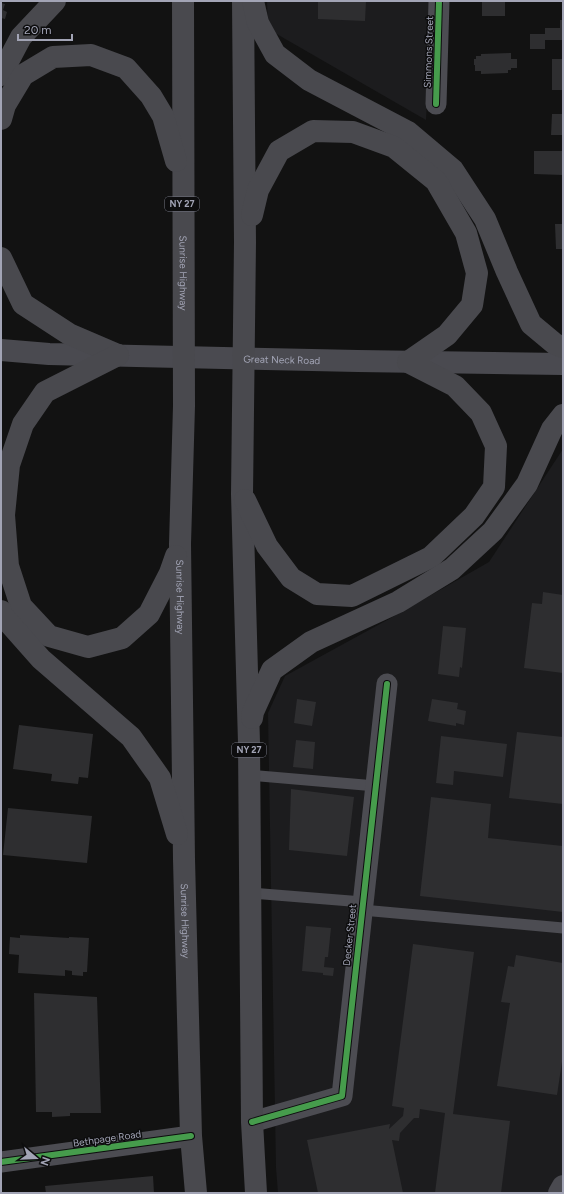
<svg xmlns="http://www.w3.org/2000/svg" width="564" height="1194" font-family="Figtree,sans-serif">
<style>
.built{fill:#1c1c1e}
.building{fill:#2e2e30}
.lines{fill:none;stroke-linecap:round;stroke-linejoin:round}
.lane{stroke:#4c4c52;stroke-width:11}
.street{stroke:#4c4c52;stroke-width:21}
.secondary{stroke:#4a4a50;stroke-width:22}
.highway{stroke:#49494e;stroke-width:22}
.cycleway-casing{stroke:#0d0d0e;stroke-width:8}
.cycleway{stroke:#469c4c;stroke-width:6}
.labels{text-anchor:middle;stroke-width:3;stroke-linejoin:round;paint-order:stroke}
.shield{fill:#0d0d0e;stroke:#757783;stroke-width:1}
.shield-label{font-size:9px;font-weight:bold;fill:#a2a4b5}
.street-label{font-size:10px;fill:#a2a4b5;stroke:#0d0d0e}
</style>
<rect width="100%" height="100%" fill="#121212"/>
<path class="built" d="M 267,1 L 432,1 L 426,120 L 268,29 Z
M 563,449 L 563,1193 L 278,1193 L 276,1168 L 268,713 L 285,676 L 389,619 L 489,562 Z"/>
<path class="building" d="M 318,1 L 366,1 L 365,21 L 318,19 Z
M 482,1 L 505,1 L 505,16 L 482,16 Z
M 1,3 L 5,4 L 3,10 L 7,12 L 5,19 L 1,18 Z
M 560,20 L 563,20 L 563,40 L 545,40 L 545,49 L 530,49 L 530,34 L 545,34 L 545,28 L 560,28 Z
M 511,53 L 511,59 L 517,59 L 517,68 L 511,68 L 511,70 L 508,70 L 508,73 L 481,74 L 481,71 L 475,71 L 475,65 L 474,65 L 474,59 L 476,59 L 476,56 L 481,56 L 481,54 Z
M 552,59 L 563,59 L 563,90 L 552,90 Z
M 552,114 L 563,114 L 563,135 L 551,135 Z
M 534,151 L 563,151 L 563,175 L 534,174 Z
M 555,224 L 563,224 L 563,249 L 556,249 Z
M 543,592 L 563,595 L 563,673 L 524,668 L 532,603 L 542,604 Z
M 443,626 L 466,628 L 462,668 L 460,667 L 459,677 L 438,674 Z
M 297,699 L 316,702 L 312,726 L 294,723 Z
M 432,699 L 458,703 L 457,709 L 466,711 L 464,725 L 456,723 L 456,726 L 428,721 Z
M 19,725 L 93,734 L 88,778 L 79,777 L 78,784 L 51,781 L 52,774 L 13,769 Z
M 517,732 L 563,737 L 563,804 L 509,798 Z
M 441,736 L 507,744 L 503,777 L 454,771 L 453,785 L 436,783 Z
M 296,740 L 315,742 L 313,769 L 293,767 Z
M 291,789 L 354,797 L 347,856 L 289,850 Z
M 431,797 L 491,804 L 488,838 L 563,846 L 563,912 L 420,896 Z
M 8,808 L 92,816 L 87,863 L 3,855 Z
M 306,926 L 331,928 L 328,957 L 325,957 L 324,967 L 334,968 L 333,976 L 323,975 L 323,973 L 302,971 Z
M 20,935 L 69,938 L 69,937 L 89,938 L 87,972 L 83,972 L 83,976 L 72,975 L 72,971 L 65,970 L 65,976 L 18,973 L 19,955 L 9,954 L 10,937 L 20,938 Z
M 413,944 L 474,952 L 453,1114 L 510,1121 L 501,1193 L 435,1193 L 445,1113 L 420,1109 L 419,1118 L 414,1118 L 400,1133 L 399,1141 L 392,1140 L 403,1193 L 318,1193 L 307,1140 L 390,1124 L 389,1129 L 403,1116 L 404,1108 L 392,1106 Z
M 516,955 L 563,963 L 563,1055 L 557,1095 L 497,1086 L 510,1003 L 501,1002 L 508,966 L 514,967 Z
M 34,993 L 97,997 L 101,1113 L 70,1113 L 70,1116 L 52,1117 L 52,1112 L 36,1112 Z
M 153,1176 L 154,1193 L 46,1193 L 45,1186 Z"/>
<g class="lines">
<path class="lane" d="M 249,775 L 376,786
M 250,893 L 363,902
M 362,910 L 563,928"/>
<path class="street" d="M 436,104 L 439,1
M 252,1122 L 342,1096 L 387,684
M 1,1162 L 191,1136"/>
<g class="secondary">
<path id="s1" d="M 1,350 L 49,354 L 358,361 L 563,364"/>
<path d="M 559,1193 L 563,1186"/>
</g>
<g class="highway">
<path id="s2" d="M 183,1 L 184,406 L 180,544 L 184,859 L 191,1136 L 196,1193"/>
<path d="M 243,1 L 245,242 L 242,494 L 249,743 L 252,1122 L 256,1193"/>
<path d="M 253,1 L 258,23 L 275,54 L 309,80 L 408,132 L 453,170 L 485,219 L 507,272 L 531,324 L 555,344 L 563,347"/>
<path d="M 1,75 L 21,37 L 55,1"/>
<path d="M 1,119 L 5,105 L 23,75 L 53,57 L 91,55 L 126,68 L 151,96 L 163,116 L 176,161"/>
<path d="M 1,258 L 23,304 L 69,334 L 118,355"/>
<path d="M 118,355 L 45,392 L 23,424 L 9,465 L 4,515 L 8,566 L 21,606 L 49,636 L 88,647 L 122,638 L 149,614 L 170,573 L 176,556"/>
<path d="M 245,500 L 267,546 L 291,578 L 317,594 L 352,596 L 431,557 L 474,516 L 494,487 L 496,446 L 481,413 L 455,386 L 408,362 L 447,335 L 472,305 L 477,273 L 466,233 L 436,181 L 394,147 L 353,132 L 313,131 L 279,151 L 258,190 L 252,215"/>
<path d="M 1,611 L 2,615 L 41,659 L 131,737 L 160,778 L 177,834"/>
<path d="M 252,718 L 253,712 L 272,670 L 311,642 L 398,602 L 452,569 L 493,531 L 527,484 L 552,429 L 563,415"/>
</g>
<defs>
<path id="cycleway" d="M 436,104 L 439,1
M 252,1122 L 342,1096 L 387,684
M 1,1162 L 191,1136"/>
</defs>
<use href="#cycleway" class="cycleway-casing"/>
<use href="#cycleway" class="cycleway"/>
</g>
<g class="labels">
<g class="shield">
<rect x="165" y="197" width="34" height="14" rx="3"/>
<rect x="232" y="743" width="34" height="14" rx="3"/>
</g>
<g class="shield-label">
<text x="182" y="207">NY 27</text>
<text x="249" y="753">NY 27</text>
</g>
<g class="street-label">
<text transform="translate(428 52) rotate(-88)" y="4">Simmons Street</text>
<text dy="4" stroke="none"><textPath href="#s2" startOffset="272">Sunrise Highway</textPath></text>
<text dy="4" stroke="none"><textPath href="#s1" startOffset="281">Great Neck Road</textPath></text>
<text dy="4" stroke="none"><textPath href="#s2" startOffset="596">Sunrise Highway</textPath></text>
<text dy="4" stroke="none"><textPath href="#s2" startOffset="920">Sunrise Highway</textPath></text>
<text transform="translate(349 935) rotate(-84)" y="4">Decker Street</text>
<text transform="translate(107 1138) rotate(-8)" y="4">Bethpage Road</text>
</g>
</g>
<rect width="564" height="1194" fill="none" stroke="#a2a4b5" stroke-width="4"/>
<g transform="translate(36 1158) rotate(109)" stroke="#0d0d0e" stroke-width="3" paint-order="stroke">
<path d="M0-3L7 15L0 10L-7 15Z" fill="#a2a4b5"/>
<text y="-6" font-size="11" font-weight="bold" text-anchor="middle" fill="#a2a4b5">N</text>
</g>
<path d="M18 34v6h54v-6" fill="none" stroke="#a2a4b5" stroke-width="2"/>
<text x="24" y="34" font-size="12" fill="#a2a4b5" stroke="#0d0d0e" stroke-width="3" paint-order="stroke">20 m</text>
</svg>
